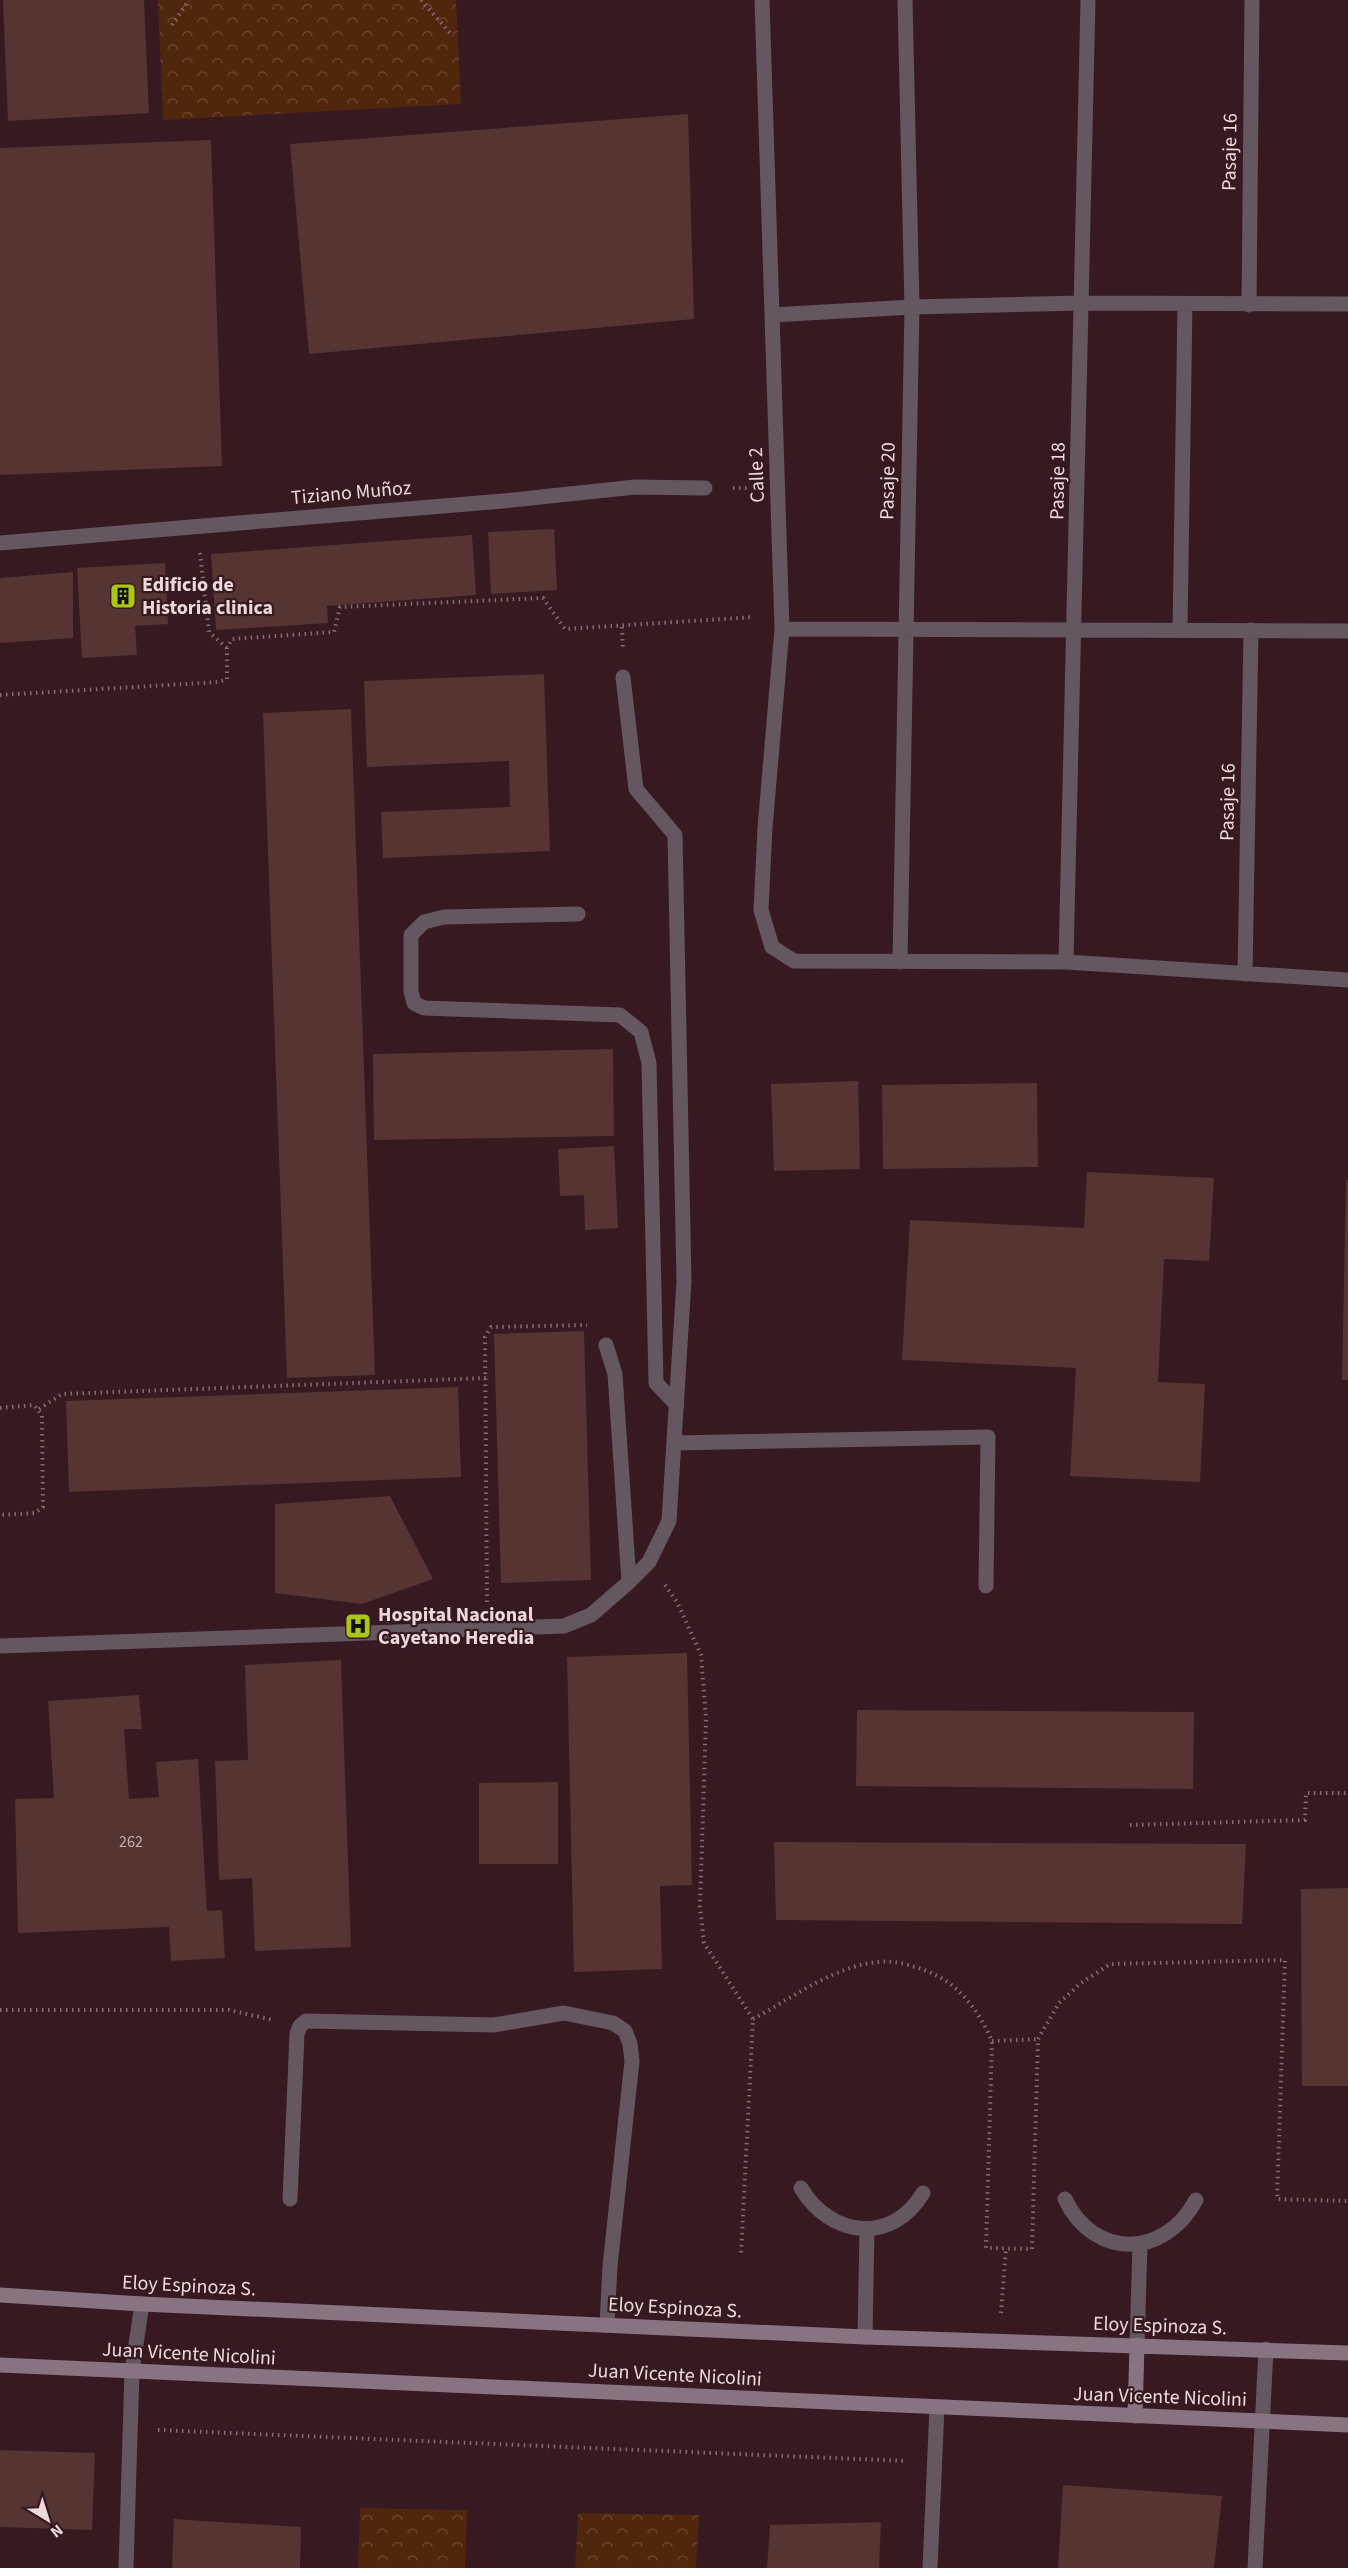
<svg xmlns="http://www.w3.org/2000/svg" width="1348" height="2568" font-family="'Source Sans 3',sans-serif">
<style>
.park{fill:url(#park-crowns)}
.building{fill:#553431}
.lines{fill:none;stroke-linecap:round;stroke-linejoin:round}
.path{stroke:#876d73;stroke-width:4;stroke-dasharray:1.5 4.5;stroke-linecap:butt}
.lane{stroke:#64575f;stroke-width:15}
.street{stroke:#64575f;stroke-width:15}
.secondary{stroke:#887381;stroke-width:15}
.labels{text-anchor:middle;stroke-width:4.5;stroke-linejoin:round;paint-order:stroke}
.number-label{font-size:16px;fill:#c7afb1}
.street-label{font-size:20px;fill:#edd8dc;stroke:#361921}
.poi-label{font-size:20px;font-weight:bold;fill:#edd8dc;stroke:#361921;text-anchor:start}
</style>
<defs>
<pattern id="park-crowns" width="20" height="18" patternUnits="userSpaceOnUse" patternTransform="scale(1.5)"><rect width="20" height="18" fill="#50260c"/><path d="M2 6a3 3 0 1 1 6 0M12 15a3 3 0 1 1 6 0" fill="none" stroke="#6a452f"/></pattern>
</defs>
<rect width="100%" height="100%" fill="#361921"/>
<path class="park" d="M 158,0 L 456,0 L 461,104 L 163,120 Z
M 360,2508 L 467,2510 L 465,2568 L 358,2568 Z
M 578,2513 L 699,2515 L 696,2568 L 575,2568 Z"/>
<path class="building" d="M 3,0 L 144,0 L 149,113 L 8,121 Z
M 688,114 L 694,319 L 309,354 L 290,144 Z
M 211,140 L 222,466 L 0,475 L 0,148 Z
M 554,529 L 557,590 L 491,594 L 488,532 Z
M 472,535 L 476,595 L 327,606 L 328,623 L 216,630 L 211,554 Z
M 165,563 L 168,624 L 135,626 L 137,655 L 82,658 L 77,568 Z
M 73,572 L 73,638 L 0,643 L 0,578 Z
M 544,674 L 550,851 L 383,858 L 381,812 L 510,807 L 509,761 L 367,767 L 364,681 Z
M 351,709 L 375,1375 L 287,1378 L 263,713 Z
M 613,1049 L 614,1136 L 374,1140 L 373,1054 Z
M 858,1081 L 860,1169 L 774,1171 L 771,1084 Z
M 1037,1083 L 1038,1167 L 883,1169 L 882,1085 Z
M 614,1146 L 618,1228 L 585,1230 L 584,1195 L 560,1196 L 558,1149 Z
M 1087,1172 L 1214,1178 L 1209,1261 L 1164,1259 L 1158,1382 L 1205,1384 L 1200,1482 L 1070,1476 L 1076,1368 L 902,1360 L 910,1220 L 1084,1228 Z
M 1346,1180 L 1348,1180 L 1348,1380 L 1342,1380 Z
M 584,1331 L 591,1580 L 501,1583 L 494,1334 Z
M 458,1387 L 461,1477 L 69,1492 L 66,1401 Z
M 390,1496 L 433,1579 L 362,1604 L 275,1593 L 275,1504 Z
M 687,1653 L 692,1885 L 660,1886 L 662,1969 L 574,1972 L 567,1657 Z
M 341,1660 L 351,1947 L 255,1951 L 252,1878 L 219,1880 L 215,1761 L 248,1760 L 245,1665 Z
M 139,1695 L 142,1729 L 124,1729 L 129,1799 L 159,1797 L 156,1762 L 198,1759 L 207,1911 L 222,1910 L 225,1958 L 171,1961 L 169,1927 L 18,1933 L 15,1799 L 54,1798 L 48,1701 Z
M 857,1710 L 1194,1712 L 1193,1789 L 856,1786 Z
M 558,1782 L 558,1864 L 479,1864 L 479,1783 Z
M 774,1842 L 1246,1844 L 1242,1924 L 776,1920 Z
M 1348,1888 L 1348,2086 L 1302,2086 L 1301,1889 Z
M 0,2450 L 95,2453 L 92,2530 L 0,2527 Z
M 1063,2485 L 1222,2496 L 1214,2568 L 1058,2568 Z
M 174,2519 L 301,2527 L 300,2568 L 172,2568 Z
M 881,2522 L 879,2568 L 767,2568 L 770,2525 Z"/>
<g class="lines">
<path class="path" d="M 421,0 L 450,33
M 172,25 L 189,0
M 733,488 L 750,488
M 200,553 L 209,632 L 227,648
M 622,627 L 623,650
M 0,695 L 219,682 L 227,679 L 227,648 L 232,639 L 334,632 L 340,607 L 543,598 L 565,629 L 754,617
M 0,1408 L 34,1405 L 42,1415 L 43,1507 L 35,1513 L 0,1515
M 39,1409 L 62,1394 L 486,1378
M 665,1585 L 677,1602 L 701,1655 L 706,1719 L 700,1906 L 704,1943 L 753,2019 L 741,2254
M 487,1602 L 485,1337 L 491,1327 L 587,1325
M 1130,1825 L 1305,1820 L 1306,1793 L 1348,1793
M 0,2010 L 229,2010 L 273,2020
M 753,2019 C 791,1999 835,1965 879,1962 C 894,1960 910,1965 924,1970 C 959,1983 977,2008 992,2041 L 986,2248 L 1032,2249 L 1038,2039 L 1059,2003 L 1081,1983 L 1110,1964 L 1285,1960 L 1277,2199 L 1348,2201
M 992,2041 L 1038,2039
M 1001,2313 L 1006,2248
M 158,2430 L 906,2461"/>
<path class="lane" d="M 578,914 L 444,917 L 424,922 L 411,935 L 411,991 L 414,1003 L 424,1008 L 620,1015 L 641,1032 L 649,1063 L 656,1383 L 677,1405
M 606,1345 L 615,1374 L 629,1582
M 674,1443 L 988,1437 L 986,1586
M 0,1646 L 564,1626 L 591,1615 L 629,1582 L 649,1562 L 669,1521 L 684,1281 L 675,835 L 636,789 L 623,677
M 801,2188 C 830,2237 892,2245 923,2193
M 290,2199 L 297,2034 L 300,2026 L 306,2021 L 494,2025 L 564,2013 L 613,2023 L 625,2031 L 630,2044 L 632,2061 L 610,2266 L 607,2325
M 1065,2199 C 1094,2260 1165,2258 1196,2200
M 865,2337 L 867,2229
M 1137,2345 L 1140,2244"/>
<path class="street" d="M 762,0 L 782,629 L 765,828 L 761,910 L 772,947 L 794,961 L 1066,962 L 1348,980
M 1249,305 L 1252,0
M 772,315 L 912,307 L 1082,303 L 1348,304
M 0,543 L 503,501 L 635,487 L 705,488
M 782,629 L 1348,631
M 1180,630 L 1185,304
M 900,962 L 912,307 L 905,0
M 1066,962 L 1088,0
M 1245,974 L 1251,630
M 126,2568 L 132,2371 L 142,2304
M 930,2568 L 937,2407
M 1255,2568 L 1266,2349"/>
<path class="secondary" d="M 0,2295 L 142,2304 L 865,2337 L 1348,2353
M 0,2365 L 1348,2425
M 1135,2416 L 1137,2345"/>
</g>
<defs>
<symbol id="building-square" viewBox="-11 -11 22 22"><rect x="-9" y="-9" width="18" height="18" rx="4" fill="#aac717" stroke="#361921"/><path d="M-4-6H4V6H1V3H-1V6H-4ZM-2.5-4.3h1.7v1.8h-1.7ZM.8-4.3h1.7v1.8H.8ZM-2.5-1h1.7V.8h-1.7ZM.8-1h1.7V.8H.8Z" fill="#111"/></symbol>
<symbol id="hospital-square" viewBox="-11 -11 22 22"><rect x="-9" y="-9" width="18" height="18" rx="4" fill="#aac717" stroke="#361921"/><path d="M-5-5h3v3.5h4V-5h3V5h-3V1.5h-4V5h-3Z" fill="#111"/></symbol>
</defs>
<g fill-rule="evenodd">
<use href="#building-square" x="108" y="581" width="30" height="30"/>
<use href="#hospital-square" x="343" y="1611" width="30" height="30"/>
</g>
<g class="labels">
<g class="number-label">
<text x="131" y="1847">262</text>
</g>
<g class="street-label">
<text transform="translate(1229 152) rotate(-89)" y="7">Pasaje 16</text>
<text transform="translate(756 475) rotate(-92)" y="7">Calle 2</text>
<text transform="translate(887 481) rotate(-89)" y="7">Pasaje 20</text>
<text transform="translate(1057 481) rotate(-89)" y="7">Pasaje 18</text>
<text transform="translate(351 492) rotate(-5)" y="7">Tiziano Muñoz</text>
<text transform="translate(1227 802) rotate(-89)" y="7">Pasaje 16</text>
<text transform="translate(189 2285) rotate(3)" y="7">Eloy Espinoza S.</text>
<text transform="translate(675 2307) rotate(3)" y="7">Eloy Espinoza S.</text>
<text transform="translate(1160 2325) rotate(2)" y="7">Eloy Espinoza S.</text>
<text transform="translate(189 2353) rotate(3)" y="7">Juan Vicente Nicolini</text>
<text transform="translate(675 2374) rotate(3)" y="7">Juan Vicente Nicolini</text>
<text transform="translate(1160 2396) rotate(2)" y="7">Juan Vicente Nicolini</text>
</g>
<g class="poi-label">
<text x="142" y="591">Edificio de<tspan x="142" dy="23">Historia clinica</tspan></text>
<text x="378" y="1621">Hospital Nacional<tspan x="378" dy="23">Cayetano Heredia</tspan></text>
</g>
</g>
<g transform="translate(48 2520) rotate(142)" stroke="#361921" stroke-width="4.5" paint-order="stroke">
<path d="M0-4.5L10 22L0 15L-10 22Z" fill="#edd8dc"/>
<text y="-9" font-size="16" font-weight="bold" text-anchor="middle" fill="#edd8dc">N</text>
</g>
</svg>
